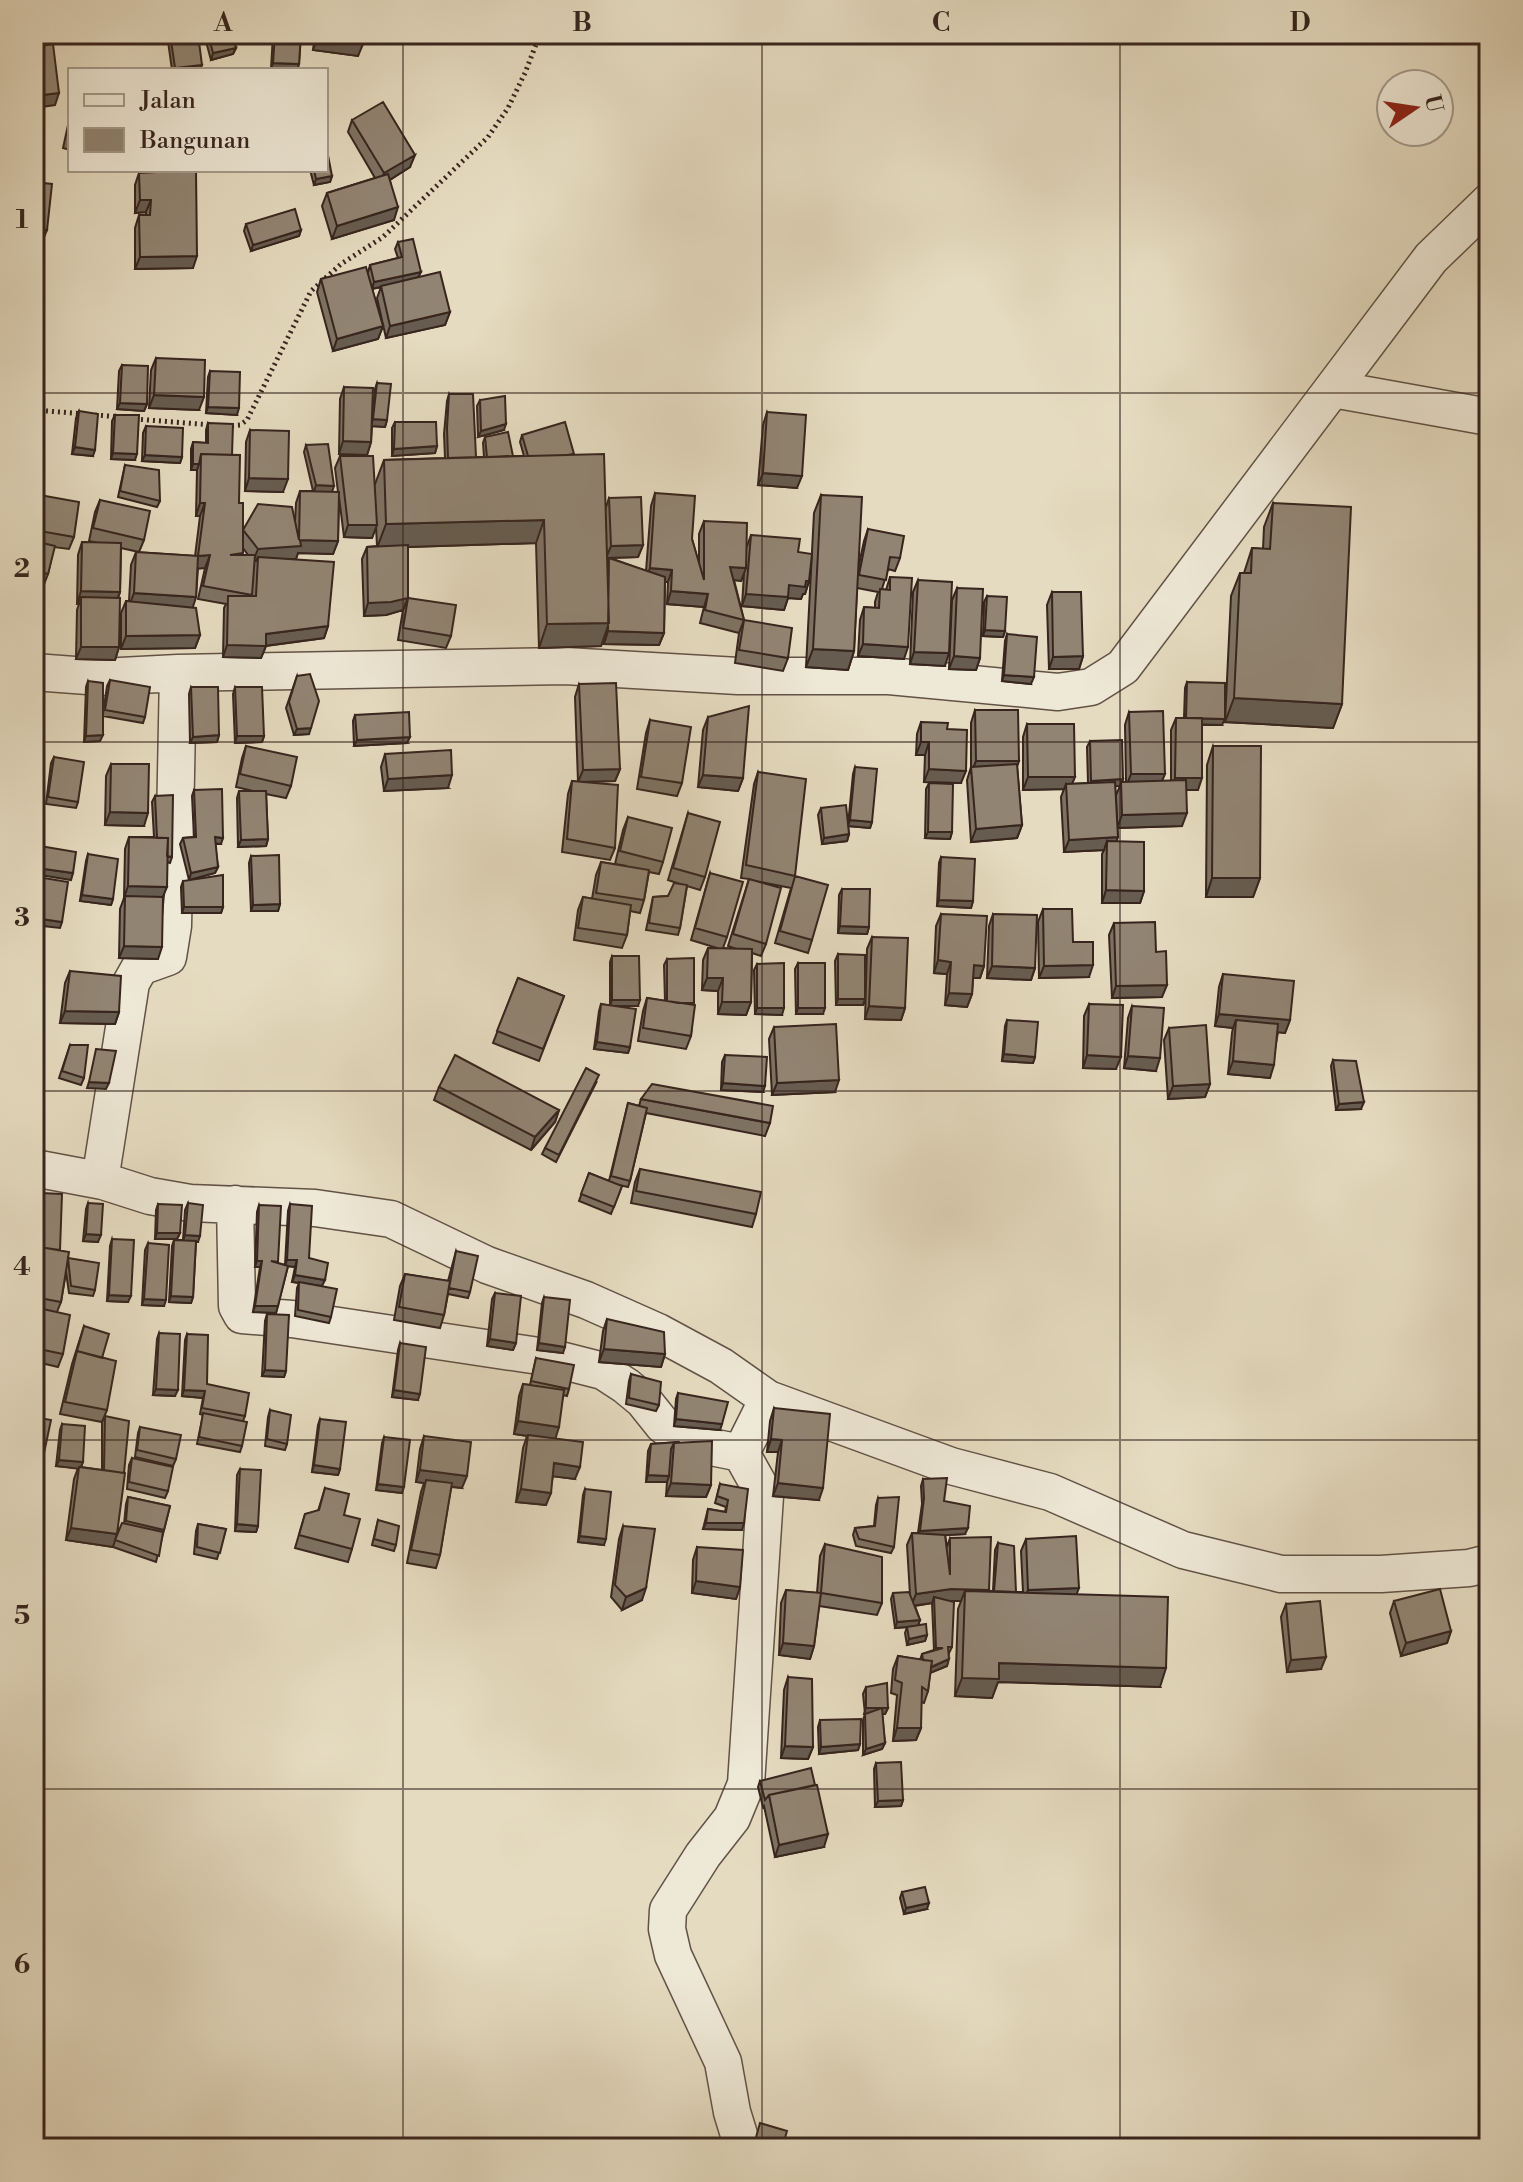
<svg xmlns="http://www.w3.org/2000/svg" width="1523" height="2182" font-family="'Libre Bodoni',serif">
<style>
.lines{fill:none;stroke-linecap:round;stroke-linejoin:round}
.minor-casing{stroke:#625246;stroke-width:39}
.path{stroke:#37251e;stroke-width:5;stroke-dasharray:2 4;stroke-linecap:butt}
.minor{stroke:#eee8d6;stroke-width:36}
.wall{fill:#7d7262;stroke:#37251e;stroke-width:2;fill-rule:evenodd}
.shaded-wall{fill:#665c50;stroke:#37251e;stroke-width:2}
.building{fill:#918472;stroke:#37251e;stroke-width:2}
.grid{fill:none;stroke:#37251e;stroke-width:2;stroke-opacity:0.55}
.neatline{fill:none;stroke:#37251e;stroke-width:3}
.grid-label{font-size:26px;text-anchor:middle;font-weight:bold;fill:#37251e}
</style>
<rect width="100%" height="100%" fill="#e5dbc0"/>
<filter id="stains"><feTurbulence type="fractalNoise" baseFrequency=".0025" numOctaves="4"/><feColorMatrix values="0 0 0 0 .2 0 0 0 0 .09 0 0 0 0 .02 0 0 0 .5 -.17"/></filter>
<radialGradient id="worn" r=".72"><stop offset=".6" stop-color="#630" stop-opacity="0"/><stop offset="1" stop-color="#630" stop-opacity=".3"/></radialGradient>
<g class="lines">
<defs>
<path id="minor" d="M 1333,389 L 1489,417
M 34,672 L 101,677 L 178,673 L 565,666 L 738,676 L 889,676 L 1058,692 L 1091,687 L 1123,667 L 1431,258 L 1489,202
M 34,1168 L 103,1181 L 102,1168 L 131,983 L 140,967 L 168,957 L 173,926 L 178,673
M 103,1181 L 150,1196 L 190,1203 L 315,1208 L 391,1219 L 487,1265 L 586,1300 L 658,1332 L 721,1366 L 768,1399 L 951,1466 L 1050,1492 L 1183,1550 L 1281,1574 L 1381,1574 L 1469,1568 L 1489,1563
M 235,1204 L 237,1306 L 242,1315 L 292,1319 L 552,1358 L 603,1371 L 626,1386 L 643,1400 L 663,1425 L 686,1442 L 741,1453
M 743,2148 L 732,2112 L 723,2062 L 673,1955 L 667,1929 L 668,1910 L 703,1855 L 732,1818 L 746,1784 L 765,1496 L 741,1453 L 768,1399"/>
</defs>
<use href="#minor" class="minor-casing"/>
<path class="path" d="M 34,410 L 85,414
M 95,415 L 121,417
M 135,419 L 212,425
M 226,426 L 240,425 L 247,420 L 311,291 L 341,264 L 383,237 L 488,137 L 508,108 L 525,73 L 540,34"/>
<use href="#minor" class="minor"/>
</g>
<path class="wall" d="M 167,34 L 198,34 L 200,70 L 172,70 Z
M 204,34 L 232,34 L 236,48 L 233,54 L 211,60 Z
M 273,34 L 301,34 L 299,64 L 297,70 L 271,69 Z
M 315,34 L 364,34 L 358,56 L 313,50 Z
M 70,116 L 70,150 L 63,148 Z
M 352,120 L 410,167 L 390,180 L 394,220 L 332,239 L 322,206 L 327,193 L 375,178 L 348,132 Z
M 153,170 L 196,170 L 193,268 L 135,269 L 135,228 L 139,215 L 146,215 L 146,212 L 135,213 L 135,185 L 139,173 L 152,172 Z
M 310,170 L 326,170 L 332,176 L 330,182 L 314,185 Z
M 246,224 L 301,230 L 299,236 L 251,251 L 244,231 Z
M 398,242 L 419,277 L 450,312 L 445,325 L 386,338 L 377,298 L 381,287 L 372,289 L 383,326 L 378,339 L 333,351 L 317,292 L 321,279 L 368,272 L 370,265 L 398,258 L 395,249 Z
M 156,358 L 199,410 L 149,408 L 151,370 Z
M 122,365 L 147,404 L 144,411 L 117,409 L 119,371 Z
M 210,371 L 237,415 L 206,413 L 208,377 Z
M 377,383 L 387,420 L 385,427 L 372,426 L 371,442 L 367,455 L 339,454 L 340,399 L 344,387 L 372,417 L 375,389 Z
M 449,394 L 476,457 L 484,457 L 483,443 L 485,437 L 513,456 L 524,456 L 520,442 L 522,435 L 574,455 L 606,507 L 609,498 L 643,545 L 638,557 L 610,558 L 646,571 L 651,506 L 655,493 L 692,539 L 699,564 L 699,534 L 704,521 L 747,546 L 751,535 L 798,552 L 809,581 L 805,594 L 803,594 L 801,599 L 788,598 L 784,610 L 742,606 L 744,573 L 741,581 L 734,580 L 744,620 L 739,633 L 700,623 L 704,607 L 667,604 L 668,582 L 665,582 L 664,633 L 659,645 L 604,644 L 604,638 L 601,646 L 539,648 L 536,543 L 408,547 L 403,610 L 386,615 L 364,616 L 362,559 L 367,547 L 377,546 L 376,527 L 372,538 L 344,537 L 339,497 L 338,541 L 333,554 L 298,553 L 296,559 L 286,559 L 328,626 L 324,638 L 266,646 L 261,658 L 223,657 L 224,608 L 226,604 L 198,599 L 205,568 L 198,568 L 196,597 L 192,607 L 200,635 L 195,648 L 121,649 L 121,613 L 126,601 L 129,601 L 131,565 L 136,552 L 195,556 L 200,516 L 196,516 L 197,470 L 191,470 L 191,449 L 193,442 L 206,443 L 206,430 L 208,423 L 232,455 L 243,530 L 295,521 L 296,503 L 300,491 L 313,491 L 304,452 L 306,445 L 332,492 L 338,492 L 335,468 L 340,456 L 375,484 L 384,460 L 445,458 L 444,434 L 447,401 ZM 243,548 L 248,555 L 242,555 Z
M 480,400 L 504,430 L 478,437 L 477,406 Z
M 79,411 L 93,456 L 72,454 L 76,418 Z
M 767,412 L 797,488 L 758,485 L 763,425 Z
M 115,415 L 135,460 L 111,459 L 112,421 Z
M 395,422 L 437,446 L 435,453 L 392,456 L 392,428 Z
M 146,426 L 182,457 L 180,463 L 142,461 L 143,433 Z
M 250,430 L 283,492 L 245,491 L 246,442 Z
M 125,465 L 160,501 L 157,507 L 118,497 Z
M 34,494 L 74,537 L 69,549 L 54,547 L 48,574 L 43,587 L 34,585 Z
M 821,495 L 858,569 L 864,541 L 868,529 L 900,558 L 895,571 L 888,569 L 882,589 L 886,590 L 890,577 L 904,659 L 858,656 L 860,620 L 864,607 L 875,608 L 875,602 L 878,592 L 857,588 L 854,651 L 848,670 L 806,667 L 814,513 Z
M 100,500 L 144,540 L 139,552 L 121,548 L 120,592 L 118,598 L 119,647 L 115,660 L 76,659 L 77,610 L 79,604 L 77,604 L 78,555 L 82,542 L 98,543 L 89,541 L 95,512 Z
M 1273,503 L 1342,704 L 1333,728 L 1225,722 L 1231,596 L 1240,573 L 1244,573 L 1252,548 L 1263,549 L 1264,527 Z
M 918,580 L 945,666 L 910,664 L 913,592 Z
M 957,588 L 980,658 L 976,670 L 949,669 L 952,600 Z
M 1052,592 L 1083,656 L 1079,669 L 1049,669 L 1047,605 Z
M 987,596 L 1005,631 L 1003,637 L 983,636 L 984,602 Z
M 408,598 L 451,636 L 446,648 L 398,640 L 403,610 Z
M 744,620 L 788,658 L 783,671 L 735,663 L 739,633 Z
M 1007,634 L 1031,684 L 1002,681 L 1005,641 Z
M 297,676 L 309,734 L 294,735 L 286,708 Z
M 110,680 L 145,717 L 143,723 L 103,716 L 100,741 L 84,742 L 86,687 L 88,681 L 103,714 L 107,686 Z
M 1187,682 L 1222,725 L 1202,725 L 1198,790 L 1186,790 L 1182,826 L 1117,828 L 1116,795 L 1120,786 L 1115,786 L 1118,837 L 1116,842 L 1144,891 L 1140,903 L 1102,903 L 1102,854 L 1104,850 L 1064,852 L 1061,797 L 1064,789 L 1023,790 L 1023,737 L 1027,724 L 1072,784 L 1088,783 L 1087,747 L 1090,741 L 1123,779 L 1122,782 L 1126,782 L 1125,725 L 1129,712 L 1162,781 L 1171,781 L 1171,730 L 1176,718 L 1184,718 L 1185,688 Z
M 579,684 L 620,769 L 615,781 L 581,782 L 615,848 L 610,860 L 562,852 L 568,794 L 572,781 L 578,782 L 575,697 Z
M 191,687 L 219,735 L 217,742 L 190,743 L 189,694 Z
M 235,687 L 264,736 L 262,742 L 235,743 L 233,694 Z
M 975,710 L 1017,766 L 1022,825 L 1017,838 L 971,842 L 967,780 L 971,767 L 971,723 Z
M 355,715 L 407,743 L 354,746 L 353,721 Z
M 708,717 L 743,778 L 738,791 L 698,787 L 703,730 Z
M 650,720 L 682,783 L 677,796 L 637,789 L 646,733 Z
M 921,722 L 947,729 L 961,783 L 924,782 L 925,755 L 916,755 L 917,734 Z
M 246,746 L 291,786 L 286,798 L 266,794 L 268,839 L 266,846 L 238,847 L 237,798 L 239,791 L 253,791 L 236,787 L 242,758 Z
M 1213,746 L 1260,878 L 1253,897 L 1206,897 L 1207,765 Z
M 34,753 L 43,825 L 38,838 L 34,836 Z
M 385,754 L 448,788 L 384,791 L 381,767 Z
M 54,757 L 78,802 L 76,808 L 46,804 L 51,763 Z
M 111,764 L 144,826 L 105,825 L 106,776 Z
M 855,767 L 872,822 L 870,828 L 848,826 L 849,834 L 847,841 L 822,844 L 818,815 L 821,808 L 848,825 L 853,774 Z
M 758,772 L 795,876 L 812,940 L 808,953 L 775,943 L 791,888 L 750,880 L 766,944 L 761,956 L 752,953 L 751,1002 L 746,1015 L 718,1014 L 718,991 L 702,990 L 703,960 L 708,948 L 717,948 L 691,940 L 710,873 L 727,937 L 723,948 L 736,949 L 728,946 L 749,879 L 741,878 L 754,784 Z
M 929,783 L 952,832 L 950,839 L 925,838 L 926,789 Z
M 194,790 L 221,844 L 215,844 L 218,867 L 215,873 L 189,880 L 180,844 L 183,838 L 194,837 L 192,796 Z
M 155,796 L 172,857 L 170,863 L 167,862 L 158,959 L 119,958 L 120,909 L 124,898 L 125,849 L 129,837 L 154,837 L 152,802 Z
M 688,813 L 705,877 L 700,890 L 687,886 L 680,928 L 678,935 L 646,930 L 653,897 L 668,896 L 680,884 L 668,880 Z
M 628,817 L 663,862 L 659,874 L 649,872 L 644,900 L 640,913 L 630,911 L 627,935 L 622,948 L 574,940 L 578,910 L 583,897 L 592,899 L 596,875 L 601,862 L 627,866 L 615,864 L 623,830 Z
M 88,854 L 113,899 L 111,905 L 80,901 L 86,861 Z
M 251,856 L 280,904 L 278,911 L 251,911 L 249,863 Z
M 941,857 L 973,901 L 971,908 L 937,906 L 939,863 Z
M 183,881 L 223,907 L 221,913 L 182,913 L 181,887 Z
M 842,889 L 869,927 L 867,934 L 838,933 L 839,895 Z
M 1043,909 L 1073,942 L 1089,977 L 1039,978 L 1038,922 Z
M 941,914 L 984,966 L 980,978 L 973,978 L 972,994 L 967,1007 L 945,1005 L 947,974 L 934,973 L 936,926 Z
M 993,914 L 1035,968 L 1031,980 L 987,978 L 989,926 Z
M 1114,923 L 1156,952 L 1162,997 L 1112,998 L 1109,935 Z
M 872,937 L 905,1008 L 901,1020 L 865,1019 L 867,949 Z
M 838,954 L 865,999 L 863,1005 L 836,1005 L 835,961 Z
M 612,956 L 638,1006 L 617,1006 L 630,1047 L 628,1053 L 594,1049 L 599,1011 L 601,1004 L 610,1006 L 610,962 Z
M 667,959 L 693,1005 L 691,1036 L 686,1049 L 638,1041 L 643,1011 L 647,998 L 665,1001 L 664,965 Z
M 798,963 L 823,1014 L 796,1014 L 795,969 Z
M 757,964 L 782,1015 L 755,1014 L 754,970 Z
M 70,971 L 119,1012 L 115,1024 L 60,1023 L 65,983 Z
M 1223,974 L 1290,1020 L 1285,1033 L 1278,1032 L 1270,1078 L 1228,1074 L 1232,1033 L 1233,1028 L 1215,1026 L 1219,987 Z
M 518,978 L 564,996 L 539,1061 L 493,1043 Z
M 1089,1004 L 1116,1069 L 1083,1068 L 1084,1016 Z
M 1132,1006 L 1156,1071 L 1124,1068 L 1128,1018 Z
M 1007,1020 L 1035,1057 L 1033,1063 L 1002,1061 L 1005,1026 Z
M 774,1027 L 835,1092 L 772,1095 L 769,1039 Z
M 1169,1028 L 1210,1084 L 1205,1097 L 1168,1099 L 1164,1040 Z
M 70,1045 L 84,1078 L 81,1085 L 59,1078 Z
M 725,1055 L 763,1092 L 721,1090 L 722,1062 Z
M 1333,1060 L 1361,1109 L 1336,1110 L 1331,1066 Z
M 597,1081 L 556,1162 L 542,1154 L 545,1148 Z
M 439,1087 L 559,1110 L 555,1122 L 531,1150 L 434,1100 Z
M 641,1099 L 770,1123 L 765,1136 L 646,1113 L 630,1181 L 628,1187 L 615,1184 L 622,1186 L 611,1214 L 579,1201 L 589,1173 L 609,1181 L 628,1103 L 639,1106 Z
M 640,1169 L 756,1214 L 752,1227 L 631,1203 L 635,1182 Z
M 41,1193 L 59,1250 L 68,1258 L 95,1290 L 93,1296 L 69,1293 L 66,1272 L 61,1302 L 57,1312 L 63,1354 L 58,1367 L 37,1362 L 34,1391 L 34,1246 L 36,1247 L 39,1199 Z
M 88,1203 L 98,1242 L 83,1241 L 86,1209 Z
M 188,1203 L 198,1242 L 196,1242 L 193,1297 L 191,1303 L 169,1302 L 172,1246 L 174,1240 L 183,1240 L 185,1210 Z
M 158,1204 L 180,1233 L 177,1239 L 155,1239 L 156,1210 Z
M 290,1204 L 309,1258 L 322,1286 L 331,1317 L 329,1323 L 295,1316 L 297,1288 L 299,1283 L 292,1282 L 295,1267 L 288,1266 L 276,1313 L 253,1312 L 260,1267 L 255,1267 L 257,1212 L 259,1205 L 278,1263 L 285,1265 L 288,1211 Z
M 112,1239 L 128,1302 L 107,1301 L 110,1246 Z
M 148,1243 L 164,1306 L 142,1305 L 145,1250 Z
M 456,1251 L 470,1292 L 468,1298 L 448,1294 L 444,1315 L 440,1328 L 394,1320 L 400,1286 L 405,1274 L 448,1281 Z
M 495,1293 L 516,1343 L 513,1350 L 487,1346 L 492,1299 Z
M 544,1297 L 563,1353 L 537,1350 L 542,1303 Z
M 267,1314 L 286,1371 L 284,1377 L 262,1376 L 265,1321 Z
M 607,1319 L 665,1354 L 661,1367 L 599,1362 L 603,1331 Z
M 84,1326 L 102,1358 L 107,1410 L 102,1422 L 60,1414 L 72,1364 Z
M 159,1333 L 175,1396 L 153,1395 L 157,1339 Z
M 187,1334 L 207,1384 L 245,1416 L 243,1421 L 242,1446 L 240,1452 L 197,1444 L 203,1415 L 200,1414 L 203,1398 L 182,1396 L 185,1340 Z
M 400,1343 L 418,1400 L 392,1397 L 398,1350 Z
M 536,1358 L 569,1389 L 567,1396 L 563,1395 L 555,1439 L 575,1479 L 553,1476 L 546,1505 L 516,1502 L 523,1448 L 527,1436 L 514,1434 L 519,1396 L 523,1384 L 530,1385 Z
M 631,1374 L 659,1405 L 656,1411 L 626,1404 L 629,1381 Z
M 678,1393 L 720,1430 L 674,1426 L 676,1399 Z
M 774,1408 L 819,1500 L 773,1496 L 778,1452 L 767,1452 L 770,1421 Z
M 270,1410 L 287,1444 L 285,1450 L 265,1446 L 268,1417 Z
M 105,1416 L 117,1534 L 124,1524 L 126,1504 L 128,1497 L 170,1506 L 156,1562 L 113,1547 L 66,1540 L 74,1479 L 78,1468 L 56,1466 L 60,1430 L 62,1424 L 83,1462 L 81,1467 L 102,1470 L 102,1422 Z
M 34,1417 L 44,1453 L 41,1460 L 34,1458 Z
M 320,1419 L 340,1469 L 338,1475 L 312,1472 L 318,1425 Z
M 140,1427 L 176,1459 L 173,1466 L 135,1457 L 138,1433 Z
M 424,1436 L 462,1488 L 451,1487 L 440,1555 L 436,1568 L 407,1563 L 421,1492 L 424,1483 L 416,1482 L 420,1449 Z
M 384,1437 L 402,1493 L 376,1490 L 382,1443 Z
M 679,1442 L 711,1485 L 706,1497 L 666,1496 L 667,1482 L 646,1482 L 648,1451 L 651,1444 Z
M 132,1458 L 168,1491 L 165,1498 L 127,1489 L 129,1465 Z
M 240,1469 L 258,1526 L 256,1532 L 235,1531 L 237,1475 Z
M 923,1479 L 944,1501 L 965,1534 L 945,1535 L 947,1547 L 950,1538 L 989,1591 L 993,1591 L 995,1550 L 998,1543 L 1016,1592 L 1023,1592 L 1021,1551 L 1026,1539 L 1160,1687 L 998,1682 L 992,1698 L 955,1696 L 958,1609 L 961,1601 L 952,1601 L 952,1647 L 949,1653 L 947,1666 L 930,1673 L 928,1691 L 924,1703 L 921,1702 L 921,1728 L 916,1740 L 893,1741 L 897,1695 L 891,1693 L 893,1669 L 898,1656 L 920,1660 L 922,1654 L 934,1650 L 932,1603 L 915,1606 L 920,1620 L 918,1625 L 927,1635 L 925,1641 L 907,1645 L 905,1633 L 907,1627 L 895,1628 L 891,1599 L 893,1593 L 910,1595 L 907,1545 L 912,1533 L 918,1533 L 922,1504 L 921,1486 Z
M 720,1484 L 742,1530 L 703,1529 L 708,1509 L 725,1512 L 726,1507 L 715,1503 Z
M 325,1488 L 344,1515 L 352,1549 L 348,1562 L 295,1548 L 305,1514 L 318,1511 Z
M 585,1489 L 604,1545 L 578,1542 L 583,1495 Z
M 878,1498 L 894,1547 L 891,1553 L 856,1546 L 853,1535 L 855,1528 L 874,1526 L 876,1505 Z
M 378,1520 L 396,1545 L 394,1551 L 372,1545 Z
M 198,1524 L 226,1529 L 217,1559 L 194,1554 L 196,1531 Z
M 623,1526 L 642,1600 L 622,1610 L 611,1597 L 619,1539 Z
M 825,1544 L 882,1603 L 877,1615 L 819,1606 L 814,1646 L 810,1659 L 779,1655 L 781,1603 L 786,1590 L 817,1593 L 820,1556 Z
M 697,1547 L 740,1587 L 736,1599 L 692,1593 L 693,1560 Z
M 1394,1601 L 1451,1631 L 1447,1643 L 1401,1656 L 1390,1613 Z
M 1286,1604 L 1321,1669 L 1287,1672 L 1281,1617 Z
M 788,1677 L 813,1747 L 808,1759 L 781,1758 L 784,1690 Z
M 866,1687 L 888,1708 L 885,1714 L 882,1714 L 885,1743 L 882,1749 L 863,1755 L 863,1720 L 865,1714 L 863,1694 Z
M 820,1720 L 860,1744 L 858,1750 L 819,1754 L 818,1727 Z
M 876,1763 L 903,1800 L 901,1806 L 875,1807 L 874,1769 Z
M 760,1781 L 824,1847 L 775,1857 L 764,1806 L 763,1807 L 758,1787 Z
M 902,1892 L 927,1909 L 904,1914 L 900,1898 Z"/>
<path class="shaded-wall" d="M 318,38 L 363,44 L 358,56 L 313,50 Z
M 236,48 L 233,54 L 211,60 L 213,53 Z
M 273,63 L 299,64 L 297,70 L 271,69 Z
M 202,65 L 200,70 L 174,70 L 175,68 Z
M 59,93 L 55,105 L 34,108 L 34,96 Z
M 415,155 L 410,167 L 380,186 L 384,173 Z
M 332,176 L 330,182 L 314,185 L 316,179 Z
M 140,200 L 151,200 L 146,212 L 135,213 Z
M 398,207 L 394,220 L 332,239 L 337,226 Z
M 34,228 L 47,230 L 42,242 L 34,241 Z
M 301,230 L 299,236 L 251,251 L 253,245 Z
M 197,256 L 193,268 L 135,269 L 140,257 Z
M 421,272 L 418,278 L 372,289 L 374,282 Z
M 450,312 L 445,325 L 386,338 L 390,326 Z
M 383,326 L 378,339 L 333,351 L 337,339 Z
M 154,395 L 204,397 L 199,410 L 149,408 Z
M 120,403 L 147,404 L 144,411 L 117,409 Z
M 208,407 L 239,408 L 237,415 L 206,413 Z
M 373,419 L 387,420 L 385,427 L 371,426 Z
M 506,424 L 504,430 L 478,437 L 481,431 Z
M 343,441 L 371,442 L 367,455 L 339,454 Z
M 437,446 L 435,453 L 392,456 L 394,449 Z
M 75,447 L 95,450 L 93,456 L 72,454 Z
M 113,453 L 137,454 L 135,460 L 111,459 Z
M 145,455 L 182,457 L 180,463 L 142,461 Z
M 193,464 L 199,464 L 197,470 L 191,470 Z
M 763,473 L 802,476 L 797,488 L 758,485 Z
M 249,478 L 288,479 L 283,492 L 245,491 Z
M 316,485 L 334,486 L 332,492 L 314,492 Z
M 200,503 L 205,503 L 200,516 L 196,516 Z
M 544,520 L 536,543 L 377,548 L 386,524 Z
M 348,525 L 377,525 L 372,538 L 344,537 Z
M 300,540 L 338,541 L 333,554 L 298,553 L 296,559 L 258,561 L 258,557 L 256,561 L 253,561 L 258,549 Z
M 643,545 L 638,557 L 606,558 L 611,546 Z
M 210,555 L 205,568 L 194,569 L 198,556 Z
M 730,567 L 746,568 L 741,581 L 726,579 Z
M 650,568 L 672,570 L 668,582 L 645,580 Z
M 806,581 L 809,581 L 805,594 L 803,594 L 801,599 L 788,598 L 784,610 L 742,606 L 746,594 Z
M 81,591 L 120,592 L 115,605 L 81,597 L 79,604 L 77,604 Z
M 671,591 L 708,594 L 704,607 L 667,604 Z
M 134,593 L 196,597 L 192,610 L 129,606 Z
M 408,598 L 403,610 L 386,615 L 364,616 L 368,603 Z
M 609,623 L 601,646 L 539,648 L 547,624 Z
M 328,626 L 324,638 L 264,646 L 266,646 L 261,658 L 223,657 L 227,645 L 266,634 Z
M 985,630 L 1005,631 L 1003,637 L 983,636 Z
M 608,631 L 664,633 L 659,645 L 604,644 Z
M 200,635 L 195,648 L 121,649 L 126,636 Z
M 863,644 L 908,647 L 904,659 L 858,656 Z
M 81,647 L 119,647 L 115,660 L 76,659 Z
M 813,649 L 854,651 L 848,670 L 806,667 Z
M 914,652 L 949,653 L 945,666 L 910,664 Z
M 954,656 L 980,658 L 976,670 L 949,669 Z
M 1083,656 L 1079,669 L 1049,669 L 1053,657 Z
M 1004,675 L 1034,677 L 1031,684 L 1002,681 Z
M 1234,698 L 1342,704 L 1333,728 L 1225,722 Z
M 1186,718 L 1225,719 L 1222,725 L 1184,724 Z
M 311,728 L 309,734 L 294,735 L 297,729 Z
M 103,735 L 100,741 L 84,742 L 86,736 Z
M 219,735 L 217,742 L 190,743 L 193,737 Z
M 237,736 L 264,736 L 262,742 L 235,743 Z
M 410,737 L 407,743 L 354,746 L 357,740 Z
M 41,741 L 39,748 L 34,748 L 34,742 Z
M 921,742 L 929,742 L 925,755 L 916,755 Z
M 976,761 L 1019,761 L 1015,773 L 971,773 Z
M 620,769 L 615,781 L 578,782 L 583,770 Z
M 929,769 L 966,771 L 961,783 L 924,782 Z
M 1131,774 L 1165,774 L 1160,786 L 1126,787 Z
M 452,775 L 448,788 L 384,791 L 388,779 Z
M 703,775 L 743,778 L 738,791 L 698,787 Z
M 1028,777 L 1075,777 L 1070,789 L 1066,784 L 1064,789 L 1023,790 Z
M 1175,778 L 1202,778 L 1198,790 L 1171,790 Z
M 1123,779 L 1120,786 L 1089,787 L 1091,781 Z
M 110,812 L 148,813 L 144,826 L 105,825 Z
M 1187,813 L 1182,826 L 1117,828 L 1122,815 Z
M 850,820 L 872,822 L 870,828 L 848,826 Z
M 1022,825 L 1017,838 L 971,842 L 976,829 Z
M 928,832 L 952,832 L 950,839 L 925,838 Z
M 849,834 L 847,841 L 822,844 L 824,838 Z
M 215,837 L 223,838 L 221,844 L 212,843 Z
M 1118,837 L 1113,850 L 1107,841 L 1104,850 L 1064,852 L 1069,840 Z
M 268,839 L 266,846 L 238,847 L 241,840 Z
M 218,867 L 215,873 L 189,880 L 191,873 Z
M 37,868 L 73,873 L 71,880 L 34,874 Z
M 1212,878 L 1260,878 L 1253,897 L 1206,897 Z
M 128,886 L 167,887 L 162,899 L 124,898 Z
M 1106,890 L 1144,891 L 1140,903 L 1102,903 Z
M 82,895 L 113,899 L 111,905 L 80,901 Z
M 939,900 L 973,901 L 971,908 L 937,906 Z
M 280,904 L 278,911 L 251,911 L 253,905 Z
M 184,907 L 223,907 L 221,913 L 182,913 Z
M 34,918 L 62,922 L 60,928 L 34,925 Z
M 840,926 L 869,927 L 867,934 L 838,933 Z
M 124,946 L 162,947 L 158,959 L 119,958 Z
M 938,960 L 951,962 L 947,974 L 934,973 Z
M 974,965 L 984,966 L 980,978 L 969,978 Z
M 1093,965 L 1089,977 L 1039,978 L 1044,966 Z
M 992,966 L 1035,968 L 1031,980 L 987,978 Z
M 707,978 L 723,978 L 718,991 L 702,990 Z
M 1167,985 L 1162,997 L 1112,998 L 1116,986 Z
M 949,993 L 972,994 L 967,1007 L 945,1005 Z
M 838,999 L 865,999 L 863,1005 L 836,1005 Z
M 612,1000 L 640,1000 L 638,1006 L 610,1006 Z
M 722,1002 L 751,1002 L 746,1015 L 718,1014 Z
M 869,1006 L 905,1008 L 901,1020 L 865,1019 Z
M 757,1008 L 784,1008 L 782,1015 L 755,1014 Z
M 798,1008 L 825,1008 L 823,1014 L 796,1014 Z
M 65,1011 L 119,1012 L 115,1024 L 60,1023 Z
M 1219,1014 L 1290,1020 L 1285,1033 L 1236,1028 L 1236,1020 L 1233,1028 L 1215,1026 Z
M 597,1042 L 630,1047 L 628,1053 L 594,1049 Z
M 1004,1054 L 1035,1057 L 1033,1063 L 1002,1061 Z
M 1087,1055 L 1121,1057 L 1116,1069 L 1083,1068 Z
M 1128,1056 L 1160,1058 L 1156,1071 L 1124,1068 Z
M 1233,1061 L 1274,1065 L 1270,1078 L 1228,1074 Z
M 839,1080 L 835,1092 L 772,1095 L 777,1083 Z
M 89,1082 L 109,1083 L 106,1089 L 87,1088 Z
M 723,1083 L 765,1086 L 763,1092 L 721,1090 Z
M 1210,1084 L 1205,1097 L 1168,1099 L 1173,1086 Z
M 1364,1102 L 1361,1109 L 1336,1110 L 1339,1104 Z
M 559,1110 L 555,1122 L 531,1150 L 535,1137 Z
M 157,1233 L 180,1233 L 177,1239 L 155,1239 Z
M 86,1234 L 101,1235 L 98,1242 L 83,1241 Z
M 185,1235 L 200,1236 L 198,1242 L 183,1241 Z
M 287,1260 L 297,1260 L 295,1267 L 285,1266 Z
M 257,1261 L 262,1261 L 260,1267 L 255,1267 Z
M 295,1275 L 325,1280 L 322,1286 L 292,1282 Z
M 109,1295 L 131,1296 L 128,1302 L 107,1301 Z
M 171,1296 L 193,1297 L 191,1303 L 169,1302 Z
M 144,1299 L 166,1300 L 164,1306 L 142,1305 Z
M 255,1306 L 278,1306 L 276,1313 L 253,1312 Z
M 490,1339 L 516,1343 L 513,1350 L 487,1346 Z
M 539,1343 L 565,1347 L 563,1353 L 537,1350 Z
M 604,1349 L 665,1354 L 661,1367 L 599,1362 Z
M 265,1370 L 286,1371 L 284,1377 L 262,1376 Z
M 156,1389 L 178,1390 L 175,1396 L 153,1395 Z
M 184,1390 L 205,1391 L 203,1398 L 182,1396 Z
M 394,1390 L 420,1394 L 418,1400 L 392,1397 Z
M 676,1419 L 722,1424 L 720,1430 L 674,1426 Z
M 518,1421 L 559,1427 L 555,1440 L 514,1434 Z
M 771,1439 L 782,1440 L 778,1452 L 767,1452 Z
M 59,1460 L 83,1462 L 80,1469 L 56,1466 Z
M 554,1463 L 580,1467 L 575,1479 L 550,1476 Z
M 314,1465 L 340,1469 L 338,1475 L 312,1472 Z
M 420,1470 L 467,1476 L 462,1488 L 416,1482 Z
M 648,1475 L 669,1476 L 667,1482 L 646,1482 Z
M 671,1483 L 711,1485 L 706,1497 L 666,1496 Z
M 778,1483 L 823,1488 L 819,1500 L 773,1496 Z
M 378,1484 L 404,1487 L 402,1493 L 376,1490 Z
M 521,1489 L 551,1493 L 546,1505 L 516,1502 Z
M 706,1523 L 744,1523 L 742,1530 L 703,1529 Z
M 237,1524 L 258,1526 L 256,1532 L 235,1531 Z
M 71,1528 L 117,1534 L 113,1547 L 66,1540 Z
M 968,1528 L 965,1534 L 917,1537 L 920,1531 Z
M 580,1536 L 606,1539 L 604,1545 L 578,1542 Z
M 696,1581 L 740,1587 L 736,1599 L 692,1593 Z
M 646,1588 L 642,1600 L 622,1610 L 626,1597 Z
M 1079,1588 L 1074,1601 L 1024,1603 L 1028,1590 Z
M 951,1589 L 989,1590 L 985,1602 L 965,1591 L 961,1601 L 947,1601 L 934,1597 L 932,1603 L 911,1606 L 916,1594 Z
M 920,1620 L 918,1626 L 895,1628 L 897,1622 Z
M 1451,1631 L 1447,1643 L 1401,1656 L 1406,1643 Z
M 927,1635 L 925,1641 L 907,1645 L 909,1639 Z
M 783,1643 L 814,1646 L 810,1659 L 779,1655 Z
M 1326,1657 L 1321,1669 L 1287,1672 L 1291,1660 Z
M 949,1659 L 947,1666 L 927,1674 L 930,1668 Z
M 999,1663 L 1166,1668 L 1160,1687 L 998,1682 L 992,1698 L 955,1696 L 962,1678 Z
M 866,1708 L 888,1708 L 885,1714 L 864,1714 Z
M 897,1728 L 921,1728 L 916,1740 L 893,1741 Z
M 885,1743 L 882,1749 L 863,1755 L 866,1749 Z
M 860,1744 L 858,1750 L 819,1754 L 821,1747 Z
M 785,1746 L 813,1747 L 808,1759 L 781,1758 Z
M 903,1800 L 901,1806 L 875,1807 L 878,1801 Z
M 828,1834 L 824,1847 L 775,1857 L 779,1845 Z
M 929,1903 L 927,1909 L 904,1914 L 906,1908 Z"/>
<path class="building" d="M 170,34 L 198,34 L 202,65 L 175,68 Z
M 208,34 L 232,34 L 236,48 L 213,53 Z
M 275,34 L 301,34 L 299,64 L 273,63 Z
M 318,34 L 364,34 L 363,44 L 318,38 Z
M 53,44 L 59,93 L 34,96 L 34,47 Z
M 383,102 L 415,155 L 384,173 L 352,120 Z
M 326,145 L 332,176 L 316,179 L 314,170 L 326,170 Z
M 156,170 L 196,170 L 197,256 L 140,257 L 139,215 L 150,215 L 151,200 L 140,200 L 139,173 L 156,172 Z
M 388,174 L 398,207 L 337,226 L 327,193 Z
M 34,182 L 52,184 L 47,230 L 34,228 Z
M 295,209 L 301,230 L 253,245 L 246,224 Z
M 413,239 L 421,272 L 374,282 L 370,265 L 402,257 L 398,242 Z
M 366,267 L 383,326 L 337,339 L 321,279 Z
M 440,272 L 450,312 L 390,326 L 381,286 Z
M 156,358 L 205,360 L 204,397 L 154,395 Z
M 122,365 L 148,366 L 147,404 L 120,403 Z
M 210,371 L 240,372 L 239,408 L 208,407 Z
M 377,383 L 391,384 L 387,420 L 373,419 Z
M 344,387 L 373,388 L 371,442 L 343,441 Z
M 449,394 L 473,394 L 476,457 L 448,458 L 447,428 Z
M 505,396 L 506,424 L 481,431 L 480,400 Z
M 79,411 L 98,414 L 95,450 L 75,447 Z
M 767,412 L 806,415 L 802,476 L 763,473 Z
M 115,415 L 139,415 L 137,454 L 113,453 Z
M 395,422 L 436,422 L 437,446 L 394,449 Z
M 565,422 L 574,454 L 568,455 L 528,456 L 522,435 Z
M 208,423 L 233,424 L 232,455 L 201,454 L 199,464 L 193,464 L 193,442 L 208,443 Z
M 146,426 L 183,428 L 182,457 L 145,455 Z
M 250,430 L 289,431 L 288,479 L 249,478 Z
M 508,432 L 513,456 L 487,457 L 485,437 Z
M 328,444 L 334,486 L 316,485 L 306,445 Z
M 201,454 L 240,455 L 239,503 L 243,503 L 243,530 L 258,504 L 292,507 L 299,540 L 300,491 L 339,492 L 338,541 L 300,540 L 301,546 L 258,549 L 243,530 L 243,553 L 230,555 L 255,555 L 252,595 L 203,586 L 210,555 L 198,556 L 196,597 L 134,593 L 136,552 L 198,556 L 205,503 L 200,503 Z
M 604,454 L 609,623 L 547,624 L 544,520 L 386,524 L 384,460 Z
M 340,456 L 373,456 L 377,525 L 348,525 Z
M 125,465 L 159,470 L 160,501 L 120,491 Z
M 655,493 L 695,496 L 692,539 L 704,580 L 704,521 L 747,523 L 746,568 L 730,567 L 744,620 L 705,610 L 708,594 L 671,591 L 672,570 L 650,568 Z
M 34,494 L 79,502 L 74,537 L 34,530 Z
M 821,495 L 862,497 L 854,651 L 813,649 Z
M 641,497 L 643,545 L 611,546 L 609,498 Z
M 100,500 L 150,511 L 144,540 L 93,528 Z
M 1273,503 L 1351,507 L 1342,704 L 1234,698 L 1240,573 L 1251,573 L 1252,548 L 1270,549 Z
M 868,529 L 904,536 L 900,558 L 890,557 L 886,580 L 859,575 Z
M 751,535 L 800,539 L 798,552 L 812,554 L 809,581 L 806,581 L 805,587 L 789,585 L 788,597 L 746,594 Z
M 34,541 L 55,546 L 48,574 L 34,571 Z
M 82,542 L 121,543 L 120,592 L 81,591 Z
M 408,545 L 408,598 L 391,602 L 368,603 L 367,547 Z
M 258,557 L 334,562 L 328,626 L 266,634 L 266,646 L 227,645 L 228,596 L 256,596 Z
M 609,558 L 665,577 L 664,633 L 608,631 Z
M 890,577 L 912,578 L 908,647 L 863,644 L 864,607 L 879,608 L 880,589 L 890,590 Z
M 918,580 L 952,582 L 949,653 L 914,652 Z
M 957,588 L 983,589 L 980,658 L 954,656 Z
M 1052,592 L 1081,592 L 1083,656 L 1053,657 Z
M 987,596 L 1007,597 L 1005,631 L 985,630 Z
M 81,597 L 120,598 L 119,647 L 81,647 Z
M 408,598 L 456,605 L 451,636 L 403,628 Z
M 126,601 L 196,608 L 200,635 L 126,636 Z
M 744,620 L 792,628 L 788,658 L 739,650 Z
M 1007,634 L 1037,637 L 1034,677 L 1004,675 Z
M 310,674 L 319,701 L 311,728 L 297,729 L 289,702 L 297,676 Z
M 110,680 L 150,687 L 145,717 L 105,710 Z
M 88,681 L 103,683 L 103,735 L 86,736 Z
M 1187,682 L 1225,683 L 1225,719 L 1186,718 Z
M 616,683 L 620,769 L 583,770 L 579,684 Z
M 191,687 L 218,687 L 219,735 L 193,737 Z
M 235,687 L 262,687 L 264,736 L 237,736 Z
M 34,702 L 40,702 L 41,741 L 34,742 Z
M 749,706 L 743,778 L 703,775 L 708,717 Z
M 975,710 L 1018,710 L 1019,761 L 976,761 Z
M 1163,711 L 1165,774 L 1131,774 L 1129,712 Z
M 409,712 L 410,737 L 357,740 L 355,715 Z
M 1176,718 L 1202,718 L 1202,778 L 1175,778 Z
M 650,720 L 691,727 L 682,783 L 641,777 Z
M 921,722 L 948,723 L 947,729 L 967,730 L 966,771 L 929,769 L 929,742 L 921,742 Z
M 1027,724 L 1074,724 L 1075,777 L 1028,777 Z
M 1122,740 L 1123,779 L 1091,781 L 1090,741 Z
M 246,746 L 297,757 L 291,786 L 240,774 Z
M 1213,746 L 1261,746 L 1260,878 L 1212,878 Z
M 451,750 L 452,775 L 388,779 L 385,754 Z
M 34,753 L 44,753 L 43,825 L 34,822 Z
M 54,757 L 84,762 L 78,802 L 48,797 Z
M 111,764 L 149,764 L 148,813 L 110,812 Z
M 1017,764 L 1022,825 L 976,829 L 971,767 Z
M 855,767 L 877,769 L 872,822 L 850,820 Z
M 758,772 L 806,779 L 795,876 L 828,885 L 812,940 L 780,931 L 795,876 L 746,865 Z
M 1186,780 L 1187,813 L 1122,815 L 1121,782 Z
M 572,781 L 618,785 L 615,848 L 567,839 Z
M 1115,782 L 1118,837 L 1069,840 L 1066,784 Z
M 929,783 L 953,784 L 952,832 L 928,832 Z
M 222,789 L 223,838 L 215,837 L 218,867 L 191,873 L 183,838 L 196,837 L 194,790 Z
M 239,791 L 266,791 L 268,839 L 241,840 Z
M 173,795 L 172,857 L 167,856 L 168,838 L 157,838 L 155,796 Z
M 846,805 L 849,834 L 824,838 L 821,808 Z
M 688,813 L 720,822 L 705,877 L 673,868 Z
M 628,817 L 672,828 L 663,862 L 620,851 Z
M 129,837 L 168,838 L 167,887 L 128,886 Z
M 1107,841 L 1144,842 L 1144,891 L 1106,890 Z
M 40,846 L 76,852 L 73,873 L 37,868 Z
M 88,854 L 118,859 L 113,899 L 82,895 Z
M 279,855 L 280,904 L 253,905 L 251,856 Z
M 941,857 L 975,859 L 973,901 L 939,900 Z
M 601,862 L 649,870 L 644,900 L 596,893 Z
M 710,873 L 743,882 L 727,937 L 695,928 Z
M 223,875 L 223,907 L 184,907 L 183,881 Z
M 38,877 L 68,882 L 62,922 L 34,918 L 34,905 Z
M 749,879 L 781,888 L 766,944 L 733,934 Z
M 674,883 L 687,885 L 680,928 L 649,923 L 653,897 L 668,896 Z
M 842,889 L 870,889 L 869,927 L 840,926 Z
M 125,896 L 163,897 L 162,947 L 124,946 Z
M 583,897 L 631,905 L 627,935 L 578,928 Z
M 1043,909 L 1072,909 L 1073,942 L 1093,942 L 1093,965 L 1044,966 Z
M 941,914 L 987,916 L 984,966 L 974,965 L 972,994 L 949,993 L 951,962 L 938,960 Z
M 993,914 L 1037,915 L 1035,968 L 992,966 Z
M 1155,922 L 1156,952 L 1166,951 L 1167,985 L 1116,986 L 1114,923 Z
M 872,937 L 908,938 L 905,1008 L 869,1006 Z
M 708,948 L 752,949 L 751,1002 L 722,1002 L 723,978 L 707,978 Z
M 838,954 L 865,955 L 865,999 L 838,999 Z
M 612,956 L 639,956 L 640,1000 L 612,1000 Z
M 694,958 L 694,1003 L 678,1003 L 667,1001 L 667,959 Z
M 784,963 L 784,1008 L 757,1008 L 757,964 Z
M 798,963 L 825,963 L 825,1008 L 798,1008 Z
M 70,971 L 121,976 L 119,1012 L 65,1011 Z
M 1223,974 L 1294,981 L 1290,1020 L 1219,1014 Z
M 518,978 L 564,996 L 543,1049 L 497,1031 Z
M 647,998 L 695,1005 L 691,1036 L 643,1028 Z
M 601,1004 L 636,1009 L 630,1047 L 597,1042 Z
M 1089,1004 L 1123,1005 L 1121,1057 L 1087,1055 Z
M 1132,1006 L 1164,1008 L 1160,1058 L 1128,1056 Z
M 1007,1020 L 1038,1022 L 1035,1057 L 1004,1054 Z
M 1236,1020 L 1278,1024 L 1274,1065 L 1233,1061 Z
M 836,1024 L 839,1080 L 777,1083 L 774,1027 Z
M 1206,1025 L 1210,1084 L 1173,1086 L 1169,1028 Z
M 70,1045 L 88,1045 L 84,1078 L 62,1071 Z
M 96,1049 L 116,1051 L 109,1083 L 89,1082 Z
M 455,1055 L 559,1110 L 535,1137 L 439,1087 Z
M 725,1055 L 767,1057 L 765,1086 L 723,1083 Z
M 1333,1060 L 1356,1061 L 1364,1102 L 1339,1104 Z
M 586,1068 L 599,1075 L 559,1155 L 545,1148 Z
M 652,1084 L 773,1106 L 770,1123 L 641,1099 Z
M 628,1103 L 647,1108 L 630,1181 L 611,1176 Z
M 640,1169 L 761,1192 L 756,1214 L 636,1191 Z
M 589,1173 L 622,1186 L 614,1207 L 581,1194 Z
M 41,1193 L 62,1194 L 60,1250 L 38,1247 Z
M 88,1203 L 103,1204 L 101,1235 L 86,1234 Z
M 188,1203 L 203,1205 L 200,1236 L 185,1235 Z
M 158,1204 L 182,1205 L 180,1233 L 157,1233 Z
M 290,1204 L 312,1206 L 309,1258 L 328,1263 L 325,1280 L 295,1275 L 297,1260 L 287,1260 Z
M 259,1205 L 281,1206 L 278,1262 L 271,1261 L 288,1266 L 278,1306 L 255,1306 L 262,1261 L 257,1261 Z
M 112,1239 L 134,1240 L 131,1296 L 109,1295 Z
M 174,1240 L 196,1241 L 193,1297 L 171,1296 Z
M 148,1243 L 169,1245 L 166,1300 L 144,1299 Z
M 34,1246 L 69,1252 L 61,1302 L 34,1297 Z
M 456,1251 L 478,1256 L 470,1292 L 449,1288 Z
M 68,1258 L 99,1263 L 95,1290 L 71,1286 Z
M 405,1274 L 450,1281 L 444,1315 L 399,1307 Z
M 299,1282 L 337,1289 L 331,1317 L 298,1310 Z
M 495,1293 L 521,1296 L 516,1343 L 490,1339 Z
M 544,1297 L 570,1300 L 565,1347 L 539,1343 Z
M 34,1307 L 70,1315 L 63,1354 L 34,1348 Z
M 267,1314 L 289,1315 L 286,1371 L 265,1370 Z
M 607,1319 L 664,1332 L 665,1354 L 604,1349 Z
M 84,1326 L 109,1334 L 102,1358 L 77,1351 L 75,1358 Z
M 159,1333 L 180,1334 L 178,1390 L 156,1389 Z
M 187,1334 L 208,1335 L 207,1384 L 249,1393 L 245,1416 L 202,1408 L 205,1391 L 184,1390 Z
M 400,1343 L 426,1347 L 420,1394 L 394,1390 Z
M 77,1351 L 116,1361 L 107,1410 L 65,1402 Z
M 536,1358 L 574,1365 L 569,1389 L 531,1381 Z
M 34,1360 L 38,1360 L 34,1391 Z
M 631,1374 L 661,1382 L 659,1405 L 629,1398 Z
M 523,1384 L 564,1390 L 559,1427 L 518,1421 Z
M 678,1393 L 728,1402 L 722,1424 L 676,1419 Z
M 774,1408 L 830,1414 L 823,1488 L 778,1483 L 782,1440 L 771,1439 Z
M 270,1410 L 291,1415 L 287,1444 L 267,1439 Z
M 203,1413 L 247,1422 L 242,1446 L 199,1437 Z
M 105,1416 L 129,1421 L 124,1473 L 104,1470 Z
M 34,1417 L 51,1420 L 44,1453 L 34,1451 Z
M 320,1419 L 346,1422 L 340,1469 L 314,1465 Z
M 62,1424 L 85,1426 L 83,1462 L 59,1460 Z
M 140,1427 L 181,1435 L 176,1459 L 137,1450 Z
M 528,1435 L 583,1442 L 580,1467 L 554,1463 L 551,1493 L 521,1489 Z
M 424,1436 L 471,1442 L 467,1476 L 420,1470 Z
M 384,1437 L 410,1440 L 404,1487 L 378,1484 Z
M 712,1441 L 711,1485 L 671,1483 L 674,1443 Z
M 679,1442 L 674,1443 L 671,1449 L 669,1476 L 648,1475 L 651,1444 Z
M 132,1458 L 173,1467 L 168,1491 L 129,1482 Z
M 79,1467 L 125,1473 L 117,1534 L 71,1528 Z
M 240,1469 L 261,1470 L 258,1526 L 237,1524 Z
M 947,1478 L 944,1501 L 970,1506 L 968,1528 L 920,1531 L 924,1498 L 923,1479 Z
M 426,1480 L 452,1483 L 440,1555 L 411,1550 Z
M 720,1484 L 748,1489 L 744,1523 L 706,1523 L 708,1509 L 726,1512 L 728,1500 L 717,1496 Z
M 325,1488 L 349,1494 L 344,1515 L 360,1519 L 352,1549 L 299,1535 L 305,1514 L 319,1510 Z
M 585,1489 L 611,1492 L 606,1539 L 580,1536 Z
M 128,1497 L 170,1506 L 164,1530 L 126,1521 Z
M 899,1497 L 894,1547 L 859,1539 L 855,1528 L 875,1526 L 878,1498 Z
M 378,1520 L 399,1526 L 396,1545 L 374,1539 Z
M 122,1523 L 163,1532 L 159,1556 L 115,1540 Z
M 198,1524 L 226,1529 L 220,1553 L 197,1547 Z
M 623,1526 L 655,1529 L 646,1588 L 626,1597 L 615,1585 Z
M 912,1533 L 945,1535 L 950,1575 L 950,1538 L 991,1537 L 989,1590 L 951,1589 L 916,1594 Z
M 1076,1536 L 1079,1588 L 1028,1590 L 1026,1539 Z
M 998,1543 L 1014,1546 L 1016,1592 L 994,1591 Z
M 825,1544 L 882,1557 L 882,1603 L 821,1593 L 814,1646 L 783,1643 L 786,1590 L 821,1593 Z
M 697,1547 L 743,1550 L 740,1587 L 696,1581 Z
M 1440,1589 L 1451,1631 L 1406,1643 L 1394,1601 Z
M 965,1591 L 1168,1597 L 1166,1668 L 999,1663 L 999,1679 L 962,1678 Z
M 909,1592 L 920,1620 L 897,1622 L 893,1593 Z
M 934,1597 L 954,1602 L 952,1647 L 948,1647 L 949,1659 L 931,1667 L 932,1661 L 923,1660 L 922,1654 L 943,1648 L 936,1648 Z
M 1320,1601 L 1326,1657 L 1291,1660 L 1286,1604 Z
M 926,1624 L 927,1635 L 909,1639 L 907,1627 Z
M 898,1656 L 932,1661 L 928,1691 L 922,1687 L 921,1728 L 897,1728 L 902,1683 L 895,1680 Z
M 788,1677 L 812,1679 L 813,1747 L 785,1746 Z
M 887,1683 L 888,1708 L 866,1708 L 866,1687 Z
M 882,1708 L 885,1743 L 866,1749 L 865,1714 Z
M 861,1719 L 860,1744 L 821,1747 L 820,1720 Z
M 901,1762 L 903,1800 L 878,1801 L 876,1763 Z
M 811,1768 L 815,1785 L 769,1795 L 765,1800 L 760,1781 Z
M 817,1785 L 828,1834 L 779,1845 L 769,1795 Z
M 925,1887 L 929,1903 L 906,1908 L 902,1892 Z
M 760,2123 L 787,2131 L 782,2148 L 753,2148 Z"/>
<path class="grid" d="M 403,34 L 403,2148M 762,34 L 762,2148M 1120,34 L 1120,2148M 34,393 L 1489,393M 34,742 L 1489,742M 34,1091 L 1489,1091M 34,1440 L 1489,1440M 34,1789 L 1489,1789"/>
<rect width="1523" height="2182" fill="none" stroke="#e5dbc0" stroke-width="88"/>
<rect x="68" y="68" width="260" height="104" fill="#eee8d6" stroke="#a59a8c" stroke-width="2"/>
<rect x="84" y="94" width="40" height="12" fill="#eee8d6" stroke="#a59a8c" stroke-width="2"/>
<text x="140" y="108" font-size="24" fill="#37251e">Jalan</text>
<rect x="84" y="128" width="40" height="24" fill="#918472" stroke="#a59a8c" stroke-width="2"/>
<text x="140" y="148" font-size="24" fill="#37251e">Bangunan</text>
<g transform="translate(1415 108) rotate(77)"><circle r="38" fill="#eee8d6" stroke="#a59a8c" stroke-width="2"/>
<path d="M0-6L14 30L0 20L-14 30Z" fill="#8f2418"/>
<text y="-12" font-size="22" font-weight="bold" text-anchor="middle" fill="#37251e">U</text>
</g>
<rect x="44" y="44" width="1435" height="2094" class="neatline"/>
<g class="grid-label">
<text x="223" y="31">A</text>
<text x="582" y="31">B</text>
<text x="941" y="31">C</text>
<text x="1300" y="31">D</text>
<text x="22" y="228">1</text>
<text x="22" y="577">2</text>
<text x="22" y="926">3</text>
<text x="22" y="1275">4</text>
<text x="22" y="1624">5</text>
<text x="22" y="1973">6</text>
</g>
<rect width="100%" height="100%" filter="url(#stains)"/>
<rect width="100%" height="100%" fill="url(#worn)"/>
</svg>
